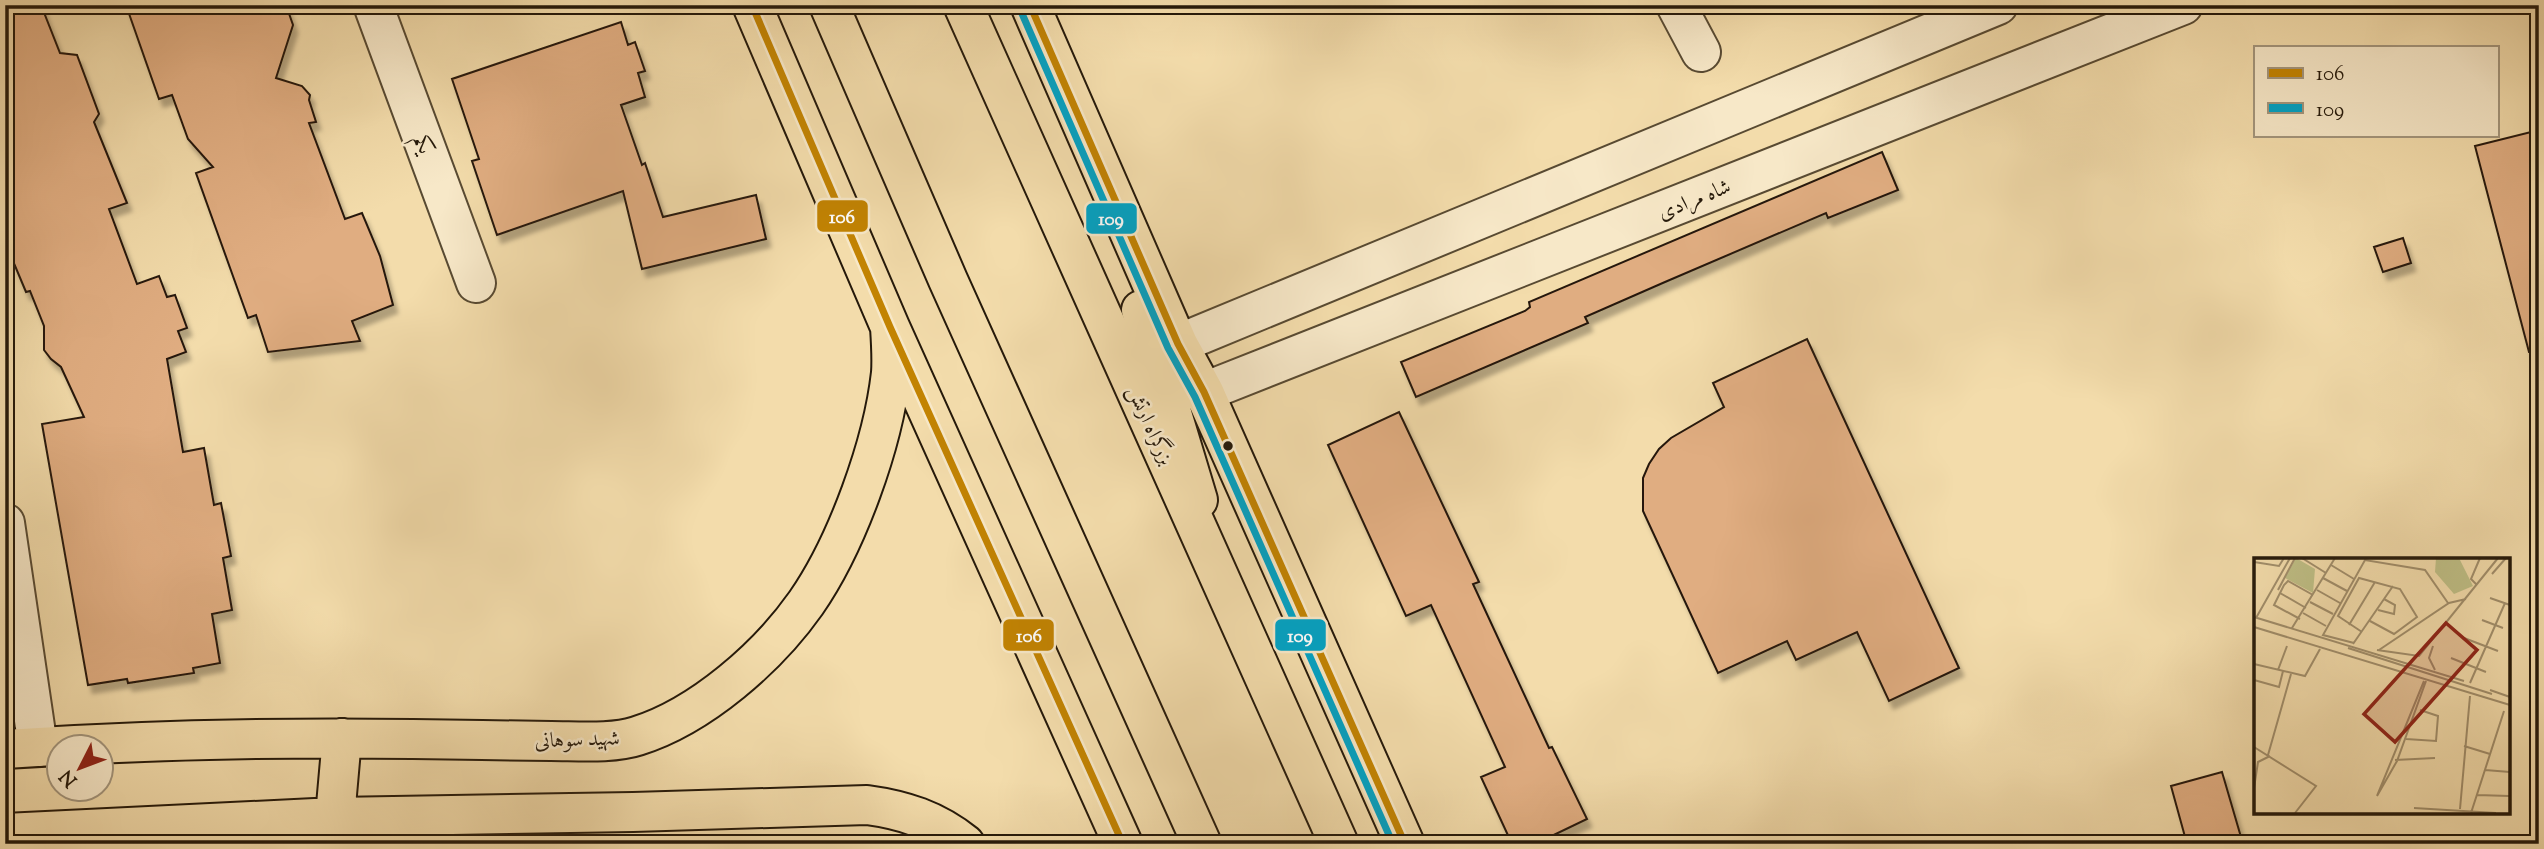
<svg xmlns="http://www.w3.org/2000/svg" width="2544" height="849" font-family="'Sorts Mill Goudy',Amiri,serif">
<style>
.building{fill:#e0ad81;stroke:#25190a;stroke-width:2;filter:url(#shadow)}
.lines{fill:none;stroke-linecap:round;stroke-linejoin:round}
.minor-casing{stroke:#584a32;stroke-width:42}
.major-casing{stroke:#25190a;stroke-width:42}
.highway-casing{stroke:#25190a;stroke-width:42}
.minor{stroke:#f7e8c8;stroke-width:38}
.major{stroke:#f3dcab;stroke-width:38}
.highway{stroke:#f3dcab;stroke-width:38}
.bus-1-casing{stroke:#f7e8c8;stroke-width:12}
.bus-2-casing{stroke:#f7e8c8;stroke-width:12}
.bus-1{stroke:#c28302;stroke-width:7}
.bus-2{stroke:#02a2c4;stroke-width:7}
.bus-dot{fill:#25190a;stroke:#f7e8c8;stroke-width:2.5}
.labels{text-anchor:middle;stroke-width:5;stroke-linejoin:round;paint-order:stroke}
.street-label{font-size:21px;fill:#25190a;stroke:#f7e8c8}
.inset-road{fill:none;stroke:#a18e6b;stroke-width:2}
.view{fill:#8f2418;fill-opacity:0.15;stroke:#8f2418;stroke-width:3.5}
.inset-edge{fill:none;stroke:#25190a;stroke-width:3.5}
.line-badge{stroke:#f7e8c8;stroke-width:2.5}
.badge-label{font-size:19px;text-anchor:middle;font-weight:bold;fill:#fff}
</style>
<defs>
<filter id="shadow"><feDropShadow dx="4.5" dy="8" stdDeviation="2" flood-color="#0004"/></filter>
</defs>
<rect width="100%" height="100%" fill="#f3dcab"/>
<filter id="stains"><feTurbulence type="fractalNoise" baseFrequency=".00286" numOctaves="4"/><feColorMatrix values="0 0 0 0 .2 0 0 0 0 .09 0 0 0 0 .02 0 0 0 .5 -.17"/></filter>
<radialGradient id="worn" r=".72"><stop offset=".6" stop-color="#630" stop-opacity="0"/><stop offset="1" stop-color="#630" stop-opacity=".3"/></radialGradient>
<path class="building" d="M 5,5 L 41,5 L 60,53 L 77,55 L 99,114 L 94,122 L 127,203 L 109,209 L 137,284 L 159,276 L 167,297 L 175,295 L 187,328 L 178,331 L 186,352 L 167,359 L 183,452 L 204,448 L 214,505 L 221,503 L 231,556 L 223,558 L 232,610 L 212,614 L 220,663 L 193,668 L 194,673 L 128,683 L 127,679 L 88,685 L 42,424 L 84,417 L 61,367 L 51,359 L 44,350 L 44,326 L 30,291 L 26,292 L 5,242 Z
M 126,5 L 286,5 L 293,25 L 276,78 L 302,86 L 310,95 L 309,100 L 316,122 L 309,123 L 345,219 L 362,213 L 380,256 L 393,305 L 352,321 L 360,341 L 268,352 L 256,315 L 248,318 L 196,173 L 213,167 L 188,139 L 172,95 L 159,99 Z
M 621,22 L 628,45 L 635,42 L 645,71 L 638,73 L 645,97 L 621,105 L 642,165 L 645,163 L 663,217 L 756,195 L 766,239 L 642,269 L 623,191 L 497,235 L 472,161 L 479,159 L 452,79 Z
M 2539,130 L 2539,351 L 2529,352 L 2475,146 Z
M 1882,152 L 1898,190 L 1828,218 L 1826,213 L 1665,282 L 1585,317 L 1588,323 L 1416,397 L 1401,362 L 1525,311 L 1530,307 L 1529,302 Z
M 2403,238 L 2411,263 L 2383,272 L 2374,247 Z
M 1807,339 L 1959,668 L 1889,701 L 1857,632 L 1796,660 L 1787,641 L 1718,673 L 1643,511 L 1643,478 L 1649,464 L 1659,449 L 1671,438 L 1724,407 L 1713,383 Z
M 1399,412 L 1479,582 L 1473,584 L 1549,748 L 1552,747 L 1587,819 L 1535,844 L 1512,844 L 1481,777 L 1505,767 L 1431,605 L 1406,616 L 1328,445 Z
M 2222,772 L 2243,844 L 2187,844 L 2171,786 Z"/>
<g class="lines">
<defs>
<path id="minor" d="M 373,5 L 476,283
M 1676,5 L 1701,52
M 1178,344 L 1998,5
M 1204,392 L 2183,5
M 5,523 L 38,747"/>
<path id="major" d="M 752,5 L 890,327 L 1123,844
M 1030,5 L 1178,344 L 1204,392 L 1405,844
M 1141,310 L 1198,500
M 5,749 C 141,740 277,737 413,739 C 459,740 505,740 551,741 C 577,741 613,744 637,736 C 701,716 768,657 806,603 C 847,544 883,444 891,373 C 892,358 891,342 890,327
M 335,817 L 342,738
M 5,833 L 335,817 L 633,812 L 867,805 C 904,810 935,820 965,844"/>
<path id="highway" d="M 829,5 L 948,280 L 1202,844
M 963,5 L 1339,844"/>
</defs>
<use href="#minor" class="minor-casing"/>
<use href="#major" class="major-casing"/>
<use href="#highway" class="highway-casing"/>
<use href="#minor" class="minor"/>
<use href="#major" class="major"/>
<use href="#highway" class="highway"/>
<defs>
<path id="bus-1" d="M 752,5 L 890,327 L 1123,844
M 1030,5 L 1178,344 L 1204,392 L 1405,844"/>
<path id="bus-2" d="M 1020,9 L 1168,348 L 1195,397 L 1393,844"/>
</defs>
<use href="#bus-1" class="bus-1-casing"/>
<use href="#bus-2" class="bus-2-casing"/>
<use href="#bus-1" class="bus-1"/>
<use href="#bus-2" class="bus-2"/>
</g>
<circle class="bus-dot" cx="1228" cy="446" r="6"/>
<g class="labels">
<g class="street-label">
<text transform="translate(424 144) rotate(70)" y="7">یکم</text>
<text transform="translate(1694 199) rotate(-22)" y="7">شاه مرادی</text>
<text transform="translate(1151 425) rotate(66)" y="7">بزرگراه ارتش</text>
<text transform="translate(577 739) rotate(-2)" y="7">شهید سوهانی</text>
</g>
</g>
<g transform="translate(2254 558)">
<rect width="256" height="256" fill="#f3dcab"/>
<path d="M 42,0 L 61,11 L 59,35 L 31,20 ZM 182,0 L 205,0 L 219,28 L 200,36 L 181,14 Z" fill="#bfbf86"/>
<path class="inset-road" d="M 48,0 L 72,15M 0,4 L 25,8 L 30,0M 77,7 L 100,21M 238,16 L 252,0M 69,20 L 93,33M 223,27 L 217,21 L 226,0M 24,32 L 41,0M 63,32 L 86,45M 26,35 L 52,50M 236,40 L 256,47M 56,44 L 79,56M 124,52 L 140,56 L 141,47 L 130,41M 49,55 L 72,68M 0,59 L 210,123M 2,60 L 36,0M 46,61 L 20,47 L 30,27 L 34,23 L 59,37M 228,62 L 249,70M 95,67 L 121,24M 0,69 L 256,147M 38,70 L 81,0M 108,74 L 84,58 L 105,20 L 146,31 L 163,59 L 140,76 L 116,63M 210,80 L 244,93M 100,85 L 69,77 L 111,2 L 171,12 L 194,45M 99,86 L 139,28M 179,88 L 175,100 L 181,112M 94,90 L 238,136M 123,92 L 165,98 L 244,0M 125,92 L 195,45 L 212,41M 197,100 L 232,114M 0,106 L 51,118 L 66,91M 24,112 L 33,88M 0,122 L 25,129 L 29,113M 170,123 L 123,238 L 143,203 L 172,123M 216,125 L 251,45M 236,132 L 256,139M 152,181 L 182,183 L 184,158 L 166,152M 210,188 L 236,196M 0,189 L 62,228 L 41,255M 14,197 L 37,116M 141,202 L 181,200M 231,212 L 256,214M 0,230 L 4,204 L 16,198M 223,237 L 255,238M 160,250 L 242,255M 206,251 L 216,138M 217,255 L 250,153"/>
<path class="view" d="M 192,65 L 223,92 L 141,184 L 110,156 Z"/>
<rect width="256" height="256" class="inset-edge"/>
</g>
<g class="line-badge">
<rect x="816" y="199" width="53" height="34" rx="7" fill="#c28302"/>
<rect x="1085" y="202" width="53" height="33" rx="7" fill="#02a2c4"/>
<rect x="1002" y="618" width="53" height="34" rx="7" fill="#c28302"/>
<rect x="1274" y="618" width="53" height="34" rx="7" fill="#02a2c4"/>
</g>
<g class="badge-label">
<text x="842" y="223">106</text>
<text x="1111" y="225">109</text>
<text x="1029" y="642">106</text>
<text x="1300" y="642">109</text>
</g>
<rect width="2544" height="849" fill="none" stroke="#f3dcab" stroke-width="28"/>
<rect x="7" y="7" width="2530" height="835" fill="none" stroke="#25190a" stroke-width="3.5"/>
<rect x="14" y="14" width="2516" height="821" fill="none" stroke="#25190a" stroke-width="2"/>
<rect x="2254" y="46" width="245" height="91" fill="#f7e8c8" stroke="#a3957c" stroke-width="2"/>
<rect x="2268" y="68" width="35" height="10" fill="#c28302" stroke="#a3957c" stroke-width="2"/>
<text x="2316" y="80" font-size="21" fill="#25190a">106</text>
<rect x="2268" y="103" width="35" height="10" fill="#02a2c4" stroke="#a3957c" stroke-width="2"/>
<text x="2316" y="116" font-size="21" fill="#25190a">109</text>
<g transform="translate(80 768) rotate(228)"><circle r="33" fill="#f7e8c8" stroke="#a3957c" stroke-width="2"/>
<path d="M0-5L12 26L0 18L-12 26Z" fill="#8f2418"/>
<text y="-10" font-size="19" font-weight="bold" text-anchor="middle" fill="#25190a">N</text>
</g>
<rect width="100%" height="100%" filter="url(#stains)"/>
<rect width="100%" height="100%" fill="url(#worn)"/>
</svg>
